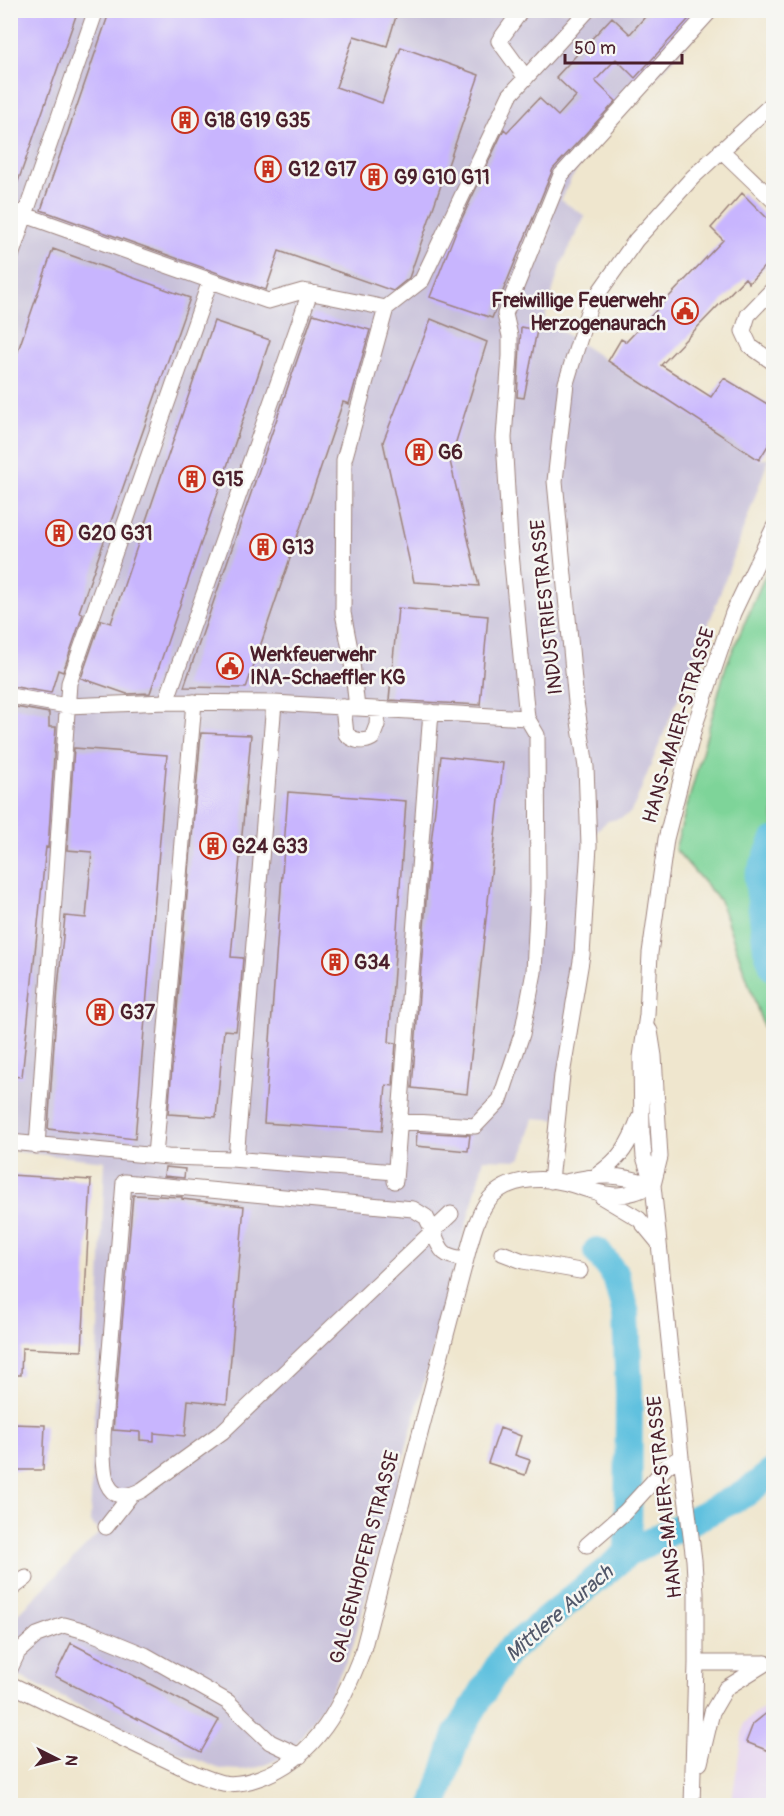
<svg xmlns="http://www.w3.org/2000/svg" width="784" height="1816" font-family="Pangolin,sans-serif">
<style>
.built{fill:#e5d3f1}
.industrial{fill:#c7c0d9}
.green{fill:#7ed499;stroke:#647a62;stroke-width:1.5}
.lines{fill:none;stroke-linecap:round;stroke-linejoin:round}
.river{stroke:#60c1df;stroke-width:28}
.building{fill:#c8b5fe}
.minor-casing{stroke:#9c827c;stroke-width:17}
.minor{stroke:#fff;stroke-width:15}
.labels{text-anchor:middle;stroke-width:5;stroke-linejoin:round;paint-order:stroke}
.poi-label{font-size:20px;font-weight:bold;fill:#4a1f2b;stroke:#f6f6f2;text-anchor:start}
.street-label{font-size:20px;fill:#4a1f2b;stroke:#f6f6f2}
.water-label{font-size:21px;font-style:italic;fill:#52586a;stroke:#f6f6f2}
</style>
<rect width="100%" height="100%" fill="#f6f6f2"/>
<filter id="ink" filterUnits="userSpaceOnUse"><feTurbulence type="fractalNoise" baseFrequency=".0167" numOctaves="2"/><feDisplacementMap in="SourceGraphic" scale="12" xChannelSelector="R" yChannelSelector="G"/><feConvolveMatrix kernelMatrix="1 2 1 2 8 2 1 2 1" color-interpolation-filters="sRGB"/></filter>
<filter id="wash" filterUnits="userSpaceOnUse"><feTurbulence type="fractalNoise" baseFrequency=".008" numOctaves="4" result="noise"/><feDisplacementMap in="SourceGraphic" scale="24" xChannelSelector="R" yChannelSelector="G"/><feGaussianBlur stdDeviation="1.35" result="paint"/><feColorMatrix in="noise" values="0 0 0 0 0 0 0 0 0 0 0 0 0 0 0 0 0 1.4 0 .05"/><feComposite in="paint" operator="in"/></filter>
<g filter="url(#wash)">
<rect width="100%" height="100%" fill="#efe6ce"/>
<path class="built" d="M 773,1702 L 773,1805 L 731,1806 L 744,1723 L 758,1711 Z"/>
<path class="industrial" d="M 10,11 L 719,11 L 630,105 L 592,149 L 571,179 L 561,200 L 585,216 L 560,267 L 544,320 L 759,460 L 769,458 L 714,610 L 635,804 L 630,813 L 621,818 L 608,821 L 599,828 L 594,836 L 563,1120 L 533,1118 L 525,1149 L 521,1158 L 517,1160 L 484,1159 L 352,1649 L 326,1701 L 294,1747 L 279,1759 L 259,1767 L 240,1770 L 220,1769 L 157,1744 L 11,1672 L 11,1621 L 100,1532 L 90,1522 L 105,1161 L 11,1151 Z"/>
<path class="green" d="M 773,557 L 774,1036 L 767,1037 L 720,901 L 675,849 L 726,666 Z"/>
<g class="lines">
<path class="river" d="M 774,841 L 758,879 L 767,949 L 774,968
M 597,1251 L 616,1276 L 626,1314 L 629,1393 L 628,1553
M 434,1806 L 457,1735 L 507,1652 L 628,1553 L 746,1493 L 774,1471"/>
</g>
<g id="blocks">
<path class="building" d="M 10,10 L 78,10 L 12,199 L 10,198 Z
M 110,10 L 398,10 L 387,46 L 354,36 L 336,87 L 382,103 L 401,47 L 479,75 L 409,278 L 393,291 L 279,251 L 266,290 L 41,210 Z
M 651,10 L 697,10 L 635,78 L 616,59 L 595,81 L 616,101 L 553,169 L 492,318 L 430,297 L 456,231 L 504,129 L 507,132 L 539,98 L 558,116 L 576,96 L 556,77 L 612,17 L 630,34 Z
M 742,193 L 774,225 L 774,256 L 749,283 L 745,278 L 661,365 L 711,397 L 724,378 L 774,408 L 774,436 L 759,460 L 608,361 L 621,339 L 626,342 L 723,240 L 711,228 Z
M 53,249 L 190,298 L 79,612 L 83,614 L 63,672 L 58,670 L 51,693 L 10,686 L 10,374 Z
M 313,314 L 370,330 L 349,404 L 343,402 L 246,688 L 184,687 Z
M 431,319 L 487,342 L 450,461 L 479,586 L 414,582 L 383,442 Z
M 214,321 L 270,340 L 150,693 L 127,694 L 81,678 L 101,620 L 111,623 Z
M 521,327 L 537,330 L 524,398 L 517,397 Z
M 398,608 L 488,616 L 480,705 L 389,700 Z
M 10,706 L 49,713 L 49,727 L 56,727 L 48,848 L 46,847 L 22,1077 L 10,1076 Z
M 201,733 L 251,735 L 231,957 L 243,958 L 240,997 L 236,1031 L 224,1030 L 216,1117 L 168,1114 Z
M 74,748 L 167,755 L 135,1139 L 48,1129 L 58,987 L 65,916 L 86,918 L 92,852 L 67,850 Z
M 441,756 L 503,763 L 467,1094 L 412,1088 L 429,861 Z
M 288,792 L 406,801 L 389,1042 L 396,1043 L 393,1086 L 386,1085 L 382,1131 L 264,1123 Z
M 417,1132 L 470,1135 L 468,1151 L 416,1146 Z
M 165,1167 L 185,1169 L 184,1178 L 164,1176 Z
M 10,1175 L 91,1180 L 82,1351 L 22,1348 L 21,1375 L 10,1375 Z
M 133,1195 L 182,1197 L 182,1199 L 244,1206 L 227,1404 L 188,1400 L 185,1436 L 154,1433 L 154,1441 L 140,1440 L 140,1432 L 113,1430 Z
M 10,1424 L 45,1425 L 43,1470 L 10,1470 Z
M 500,1428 L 521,1436 L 515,1455 L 530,1460 L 525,1475 L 488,1463 Z
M 71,1643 L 219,1720 L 201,1752 L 55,1676 Z
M 774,1707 L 774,1753 L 746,1742 L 753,1724 Z"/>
</g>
</g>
<g filter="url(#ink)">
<use href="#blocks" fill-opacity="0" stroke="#9c827c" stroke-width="1.5"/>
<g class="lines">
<defs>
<path id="minor" d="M 96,10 L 25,215 L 268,301 L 303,291 L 386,308
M 515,10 L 518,15 L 499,41 L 526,78
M 721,150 L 774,201
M 10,210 L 25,215 L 10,259
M 774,288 L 748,315 L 743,331 L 750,346 L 774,363
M 10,696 L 67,706 L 166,702
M 274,703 L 166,702 L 310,292
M 343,707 L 346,734 C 354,741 363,743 372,738 L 377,725 L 378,709
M 357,708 L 351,654 L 343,613 L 344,460 L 386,308 L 422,280 L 510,95 L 588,10
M 527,718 L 510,543 L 504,438 L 510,356 L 510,336 L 505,314 L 561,175 L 711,10
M 650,1031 L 654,1056 L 660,1157 L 653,1185
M 10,1142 L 168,1157 L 231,1159 L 395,1172
M 37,1146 L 69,683 L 210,281
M 155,1156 L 194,702
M 236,1159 L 274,703 L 527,718 L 537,735 L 538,891 L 534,972 L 522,1034 L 500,1100 L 475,1126 L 399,1121
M 597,1175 C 621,1158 629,1145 639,1118
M 395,1181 L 431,712
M 551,1181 L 562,1075 L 582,955 L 589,846 L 586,767 L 576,702 L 555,481 L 566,383 L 590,305 L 636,240 L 693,177 L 774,102
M 124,1182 L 413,1209 L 426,1217 L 433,1231 L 222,1432 L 142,1490 C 99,1512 103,1462 103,1435 Z
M 565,1182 C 601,1174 617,1173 653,1185
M 602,1197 L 639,1219 L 658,1242
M 451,1214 L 433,1231 C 441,1251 442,1257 466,1259
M 502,1253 L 523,1261 L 580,1271
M 106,1527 L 131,1495
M 587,1545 L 625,1512 L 668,1465 L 681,1457
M 10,1590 L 26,1578
M 696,1663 L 765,1663
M 10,1669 L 18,1652 L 37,1635 L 64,1625 L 89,1632 L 145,1655 L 228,1702 L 270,1742 L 300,1756
M 10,1684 L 196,1774 C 205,1777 214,1781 223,1783 C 235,1785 248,1782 259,1778 C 317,1758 343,1703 363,1650 L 466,1259 C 471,1240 476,1218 487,1202 C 504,1178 540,1176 567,1183 C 584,1188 600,1195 617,1195 C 630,1195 641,1190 653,1185
M 700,1763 L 712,1712 L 726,1688 L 766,1663
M 692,1806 L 696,1663 L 696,1594 L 694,1560 L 681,1457 L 653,1185 L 644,1157 L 642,1132 L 641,1057 L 647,1015 L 650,953 L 666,839 L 695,725 L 733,613 L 774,527"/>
</defs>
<use href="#minor" class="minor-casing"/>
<use href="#minor" class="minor"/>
</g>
</g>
<defs>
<symbol id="building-ring" viewBox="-11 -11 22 22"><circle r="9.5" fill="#f6f6f2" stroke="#c8321e" stroke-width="1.5"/><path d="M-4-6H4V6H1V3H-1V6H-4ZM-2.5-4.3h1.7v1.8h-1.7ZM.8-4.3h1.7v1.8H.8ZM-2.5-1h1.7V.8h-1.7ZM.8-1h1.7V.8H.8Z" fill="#c8321e"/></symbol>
<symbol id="civic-ring" viewBox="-11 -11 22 22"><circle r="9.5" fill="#f6f6f2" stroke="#c8321e" stroke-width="1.5"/><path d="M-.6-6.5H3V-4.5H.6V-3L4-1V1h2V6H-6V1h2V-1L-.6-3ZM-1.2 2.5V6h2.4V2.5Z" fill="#c8321e"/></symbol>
</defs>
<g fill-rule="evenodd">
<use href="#building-ring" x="170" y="105" width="30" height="30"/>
<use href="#building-ring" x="253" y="154" width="30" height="30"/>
<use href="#building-ring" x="359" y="162" width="30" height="30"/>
<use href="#civic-ring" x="670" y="296" width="30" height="30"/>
<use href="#building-ring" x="404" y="437" width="30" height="30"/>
<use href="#building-ring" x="177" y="464" width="30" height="30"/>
<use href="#building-ring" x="44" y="518" width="30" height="30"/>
<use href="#building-ring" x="248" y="532" width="30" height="30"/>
<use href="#civic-ring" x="215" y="651" width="30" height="30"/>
<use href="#building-ring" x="198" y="831" width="30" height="30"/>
<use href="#building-ring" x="320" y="947" width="30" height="30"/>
<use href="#building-ring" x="85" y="997" width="30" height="30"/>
</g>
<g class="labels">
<g class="poi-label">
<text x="204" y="127">G18 G19 G35</text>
<text x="288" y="176">G12 G17</text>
<text x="394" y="184">G9 G10 G11</text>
<text x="666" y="307" text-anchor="end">Freiwillige Feuerwehr<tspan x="666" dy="23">Herzogenaurach</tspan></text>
<text x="438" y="459">G6</text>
<text x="212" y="486">G15</text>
<text x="78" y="540">G20 G31</text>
<text x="282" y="554">G13</text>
<text x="250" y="661">Werkfeuerwehr<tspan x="250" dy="23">INA-Schaeffler KG</tspan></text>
<text x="232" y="853">G24 G33</text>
<text x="354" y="969">G34</text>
<text x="120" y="1019">G37</text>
</g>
<g class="street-label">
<text transform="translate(546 607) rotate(-96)" y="7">INDUSTRIESTRASSE</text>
<text transform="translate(678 725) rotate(-73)" y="7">HANS-MAIER-STRASSE</text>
<text transform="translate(664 1497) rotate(-96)" y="7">HANS-MAIER-STRASSE</text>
<text transform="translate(364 1557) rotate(-75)" y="7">GALGENHOFER STRASSE</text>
</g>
<g class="water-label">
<text transform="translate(559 1613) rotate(-41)" y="7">Mittlere Aurach</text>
</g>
</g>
<rect width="784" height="1816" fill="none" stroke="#f6f6f2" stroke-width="36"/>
<g transform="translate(57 1759) rotate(96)" stroke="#f6f6f2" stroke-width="4.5" paint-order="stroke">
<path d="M0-4.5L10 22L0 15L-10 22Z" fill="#4a1f2b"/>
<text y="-9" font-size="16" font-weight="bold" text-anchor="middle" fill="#4a1f2b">N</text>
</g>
<path d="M565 54v9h117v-9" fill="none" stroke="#4a1f2b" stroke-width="3"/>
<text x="574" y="54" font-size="18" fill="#4a1f2b" stroke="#f6f6f2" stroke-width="4.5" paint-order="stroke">50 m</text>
</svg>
